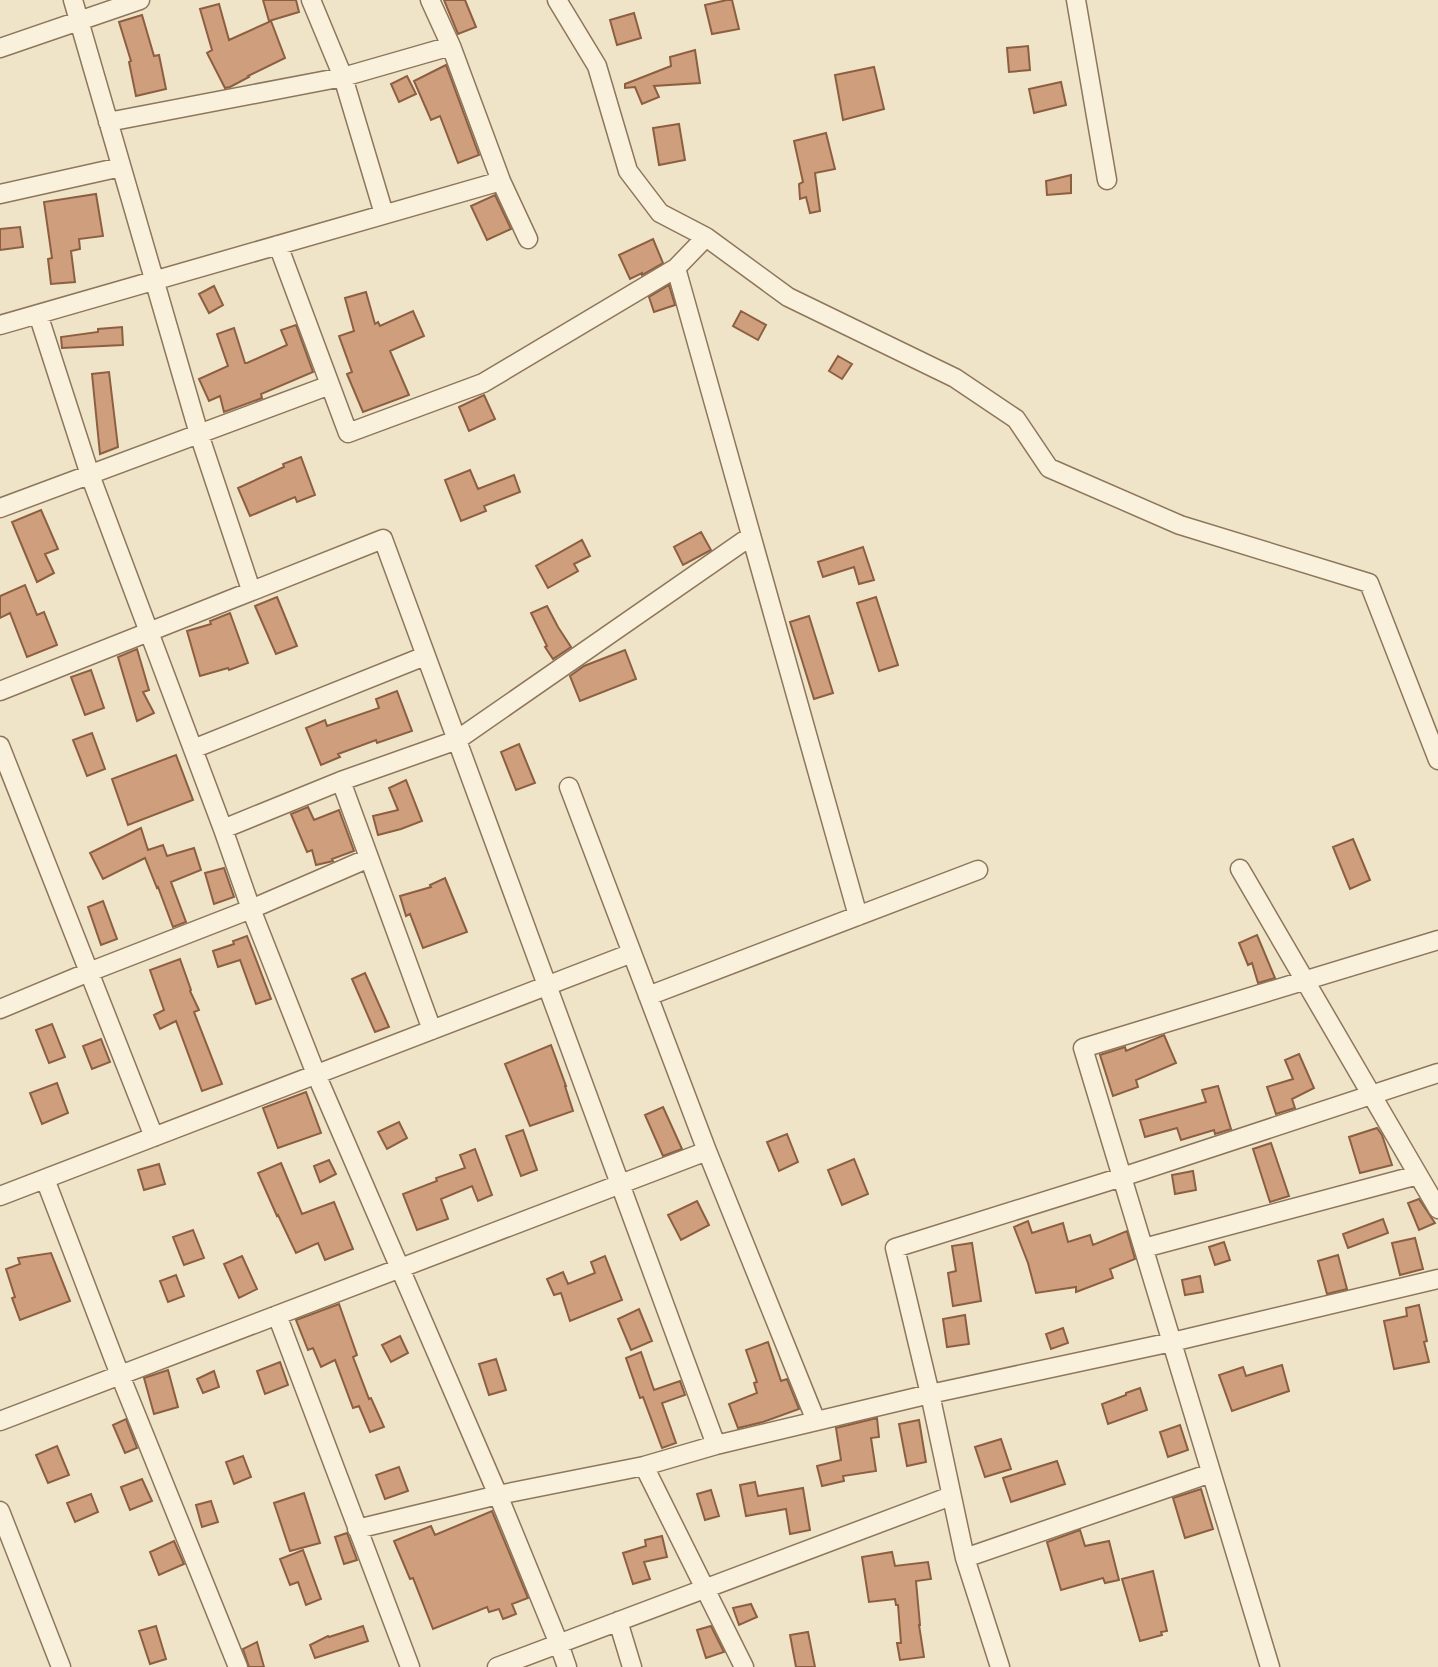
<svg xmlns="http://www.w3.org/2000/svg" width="1438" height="1667" font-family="'IBM Plex Serif',serif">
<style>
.building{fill:#cf9f7d;stroke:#8d5f41;stroke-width:2}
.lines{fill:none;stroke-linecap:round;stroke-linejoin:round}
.minor-casing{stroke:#8d765c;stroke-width:21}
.minor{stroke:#faf1dc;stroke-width:18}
</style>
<rect width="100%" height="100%" fill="#f0e4c8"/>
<path class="building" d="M 263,0 L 296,0 L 299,12 L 269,21 Z
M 444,0 L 465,0 L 476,27 L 458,34 Z
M 727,0 L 732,0 L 739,29 L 712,34 L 705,5 Z
M 219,4 L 229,40 L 271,21 L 285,58 L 248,76 L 249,77 L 230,87 L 225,88 L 207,53 L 212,50 L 200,9 Z
M 634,13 L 641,38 L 617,45 L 610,20 Z
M 142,15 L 154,56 L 159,55 L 166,89 L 136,96 L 129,62 L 131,61 L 119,22 Z
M 1028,46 L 1030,70 L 1009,72 L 1007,48 Z
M 695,50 L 700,83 L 654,86 L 659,97 L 642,104 L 635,87 L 625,88 L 625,84 L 671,66 L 670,57 Z
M 446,65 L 479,155 L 458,163 L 440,116 L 431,120 L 414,81 Z
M 874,67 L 884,109 L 843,120 L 835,75 Z
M 407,76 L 416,94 L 399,102 L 391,84 Z
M 1061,82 L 1066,105 L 1034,113 L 1029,89 Z
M 679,124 L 685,160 L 659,165 L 653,128 Z
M 826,133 L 835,169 L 815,173 L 820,211 L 810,213 L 806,197 L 800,199 L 799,184 L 803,182 L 794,141 Z
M 1071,175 L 1071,193 L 1047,195 L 1046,181 Z
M 96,194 L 103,236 L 79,239 L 80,249 L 71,251 L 75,282 L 51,284 L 48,259 L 52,258 L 44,202 Z
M 495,195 L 511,229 L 487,240 L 471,206 Z
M 20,227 L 23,247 L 0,250 L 0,229 Z
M 653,239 L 663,263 L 642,275 L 642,273 L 630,279 L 619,255 Z
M 669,285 L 675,305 L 654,312 L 649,297 Z
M 214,286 L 223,305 L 209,313 L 199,294 Z
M 366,292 L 375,324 L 378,322 L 380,326 L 413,311 L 424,336 L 390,351 L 409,395 L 363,412 L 347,374 L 352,372 L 339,336 L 354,331 L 345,298 Z
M 741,311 L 766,325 L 758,340 L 733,326 Z
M 296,325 L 313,372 L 261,394 L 262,398 L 224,412 L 220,396 L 209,401 L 199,379 L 228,366 L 217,334 L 234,328 L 245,363 L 247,363 L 287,345 L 281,330 Z
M 122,327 L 123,345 L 62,348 L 61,337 L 98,332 L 98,329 Z
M 838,356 L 852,364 L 842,379 L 829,371 Z
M 109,372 L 118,447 L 100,454 L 92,374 Z
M 484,395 L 495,419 L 469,431 L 459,407 Z
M 301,457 L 315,495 L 297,502 L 295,497 L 250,516 L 238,488 L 284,467 L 283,464 Z
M 470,470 L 478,489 L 514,475 L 520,492 L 484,506 L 486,511 L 461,521 L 445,480 Z
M 41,510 L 58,549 L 45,554 L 54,573 L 37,582 L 12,522 Z
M 701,532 L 711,550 L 683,565 L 674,547 Z
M 582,540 L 590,556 L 574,564 L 578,571 L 548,588 L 536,566 Z
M 863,547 L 874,580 L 859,584 L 854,567 L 823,577 L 818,562 Z
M 25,585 L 37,615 L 44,612 L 57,645 L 27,657 L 10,613 L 0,618 L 0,596 Z
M 277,597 L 297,646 L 276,654 L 255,606 Z
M 876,597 L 898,665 L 879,671 L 857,603 Z
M 547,606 L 558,627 L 571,647 L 553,659 L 545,647 L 547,646 L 531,613 Z
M 230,613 L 248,663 L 229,670 L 228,668 L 200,676 L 187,631 L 211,624 L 210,621 Z
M 809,616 L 833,693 L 814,699 L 790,622 Z
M 137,649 L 149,690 L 143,692 L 154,713 L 137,721 L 118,657 Z
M 625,650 L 636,679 L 580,701 L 570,676 L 584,666 Z
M 91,670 L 104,708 L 85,715 L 71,677 Z
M 397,691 L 412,731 L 377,743 L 376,740 L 338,754 L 340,757 L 321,765 L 306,728 L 325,720 L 327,726 L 379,708 L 376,699 Z
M 92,733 L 105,769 L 87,776 L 73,740 Z
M 519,744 L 535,783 L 516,790 L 501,752 Z
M 176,755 L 193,800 L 128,825 L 112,779 Z
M 406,780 L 422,821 L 401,829 L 378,835 L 373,816 L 398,810 L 389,788 Z
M 308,807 L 314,820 L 339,810 L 354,851 L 332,859 L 333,861 L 316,865 L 312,850 L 307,852 L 291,814 Z
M 141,828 L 148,850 L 163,845 L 167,856 L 194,848 L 201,870 L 171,882 L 186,922 L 173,927 L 158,887 L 157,888 L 145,858 L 103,879 L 90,853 Z
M 1353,839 L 1370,880 L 1350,889 L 1333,847 Z
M 224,868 L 234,897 L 214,904 L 205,873 Z
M 445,878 L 467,932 L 423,948 L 410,914 L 406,916 L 400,896 L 431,887 L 430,885 Z
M 103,901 L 117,939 L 101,945 L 88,907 Z
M 1257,935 L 1275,978 L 1258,983 L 1252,963 L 1248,965 L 1239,943 Z
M 247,936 L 271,999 L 256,1004 L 240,960 L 218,967 L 213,951 L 234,944 L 233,941 Z
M 180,959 L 191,990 L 190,991 L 199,1010 L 194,1012 L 222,1084 L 202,1091 L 176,1021 L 160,1029 L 154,1015 L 164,1010 L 150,970 Z
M 365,973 L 389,1027 L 375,1032 L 352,979 Z
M 52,1024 L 65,1057 L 49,1063 L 36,1030 Z
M 1164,1035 L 1176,1063 L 1136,1080 L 1138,1087 L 1113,1096 L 1100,1055 L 1125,1047 L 1126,1051 Z
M 101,1039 L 110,1062 L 92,1069 L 83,1046 Z
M 551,1045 L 566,1086 L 565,1086 L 573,1111 L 530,1126 L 505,1064 Z
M 1299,1054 L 1314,1088 L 1292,1099 L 1295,1108 L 1276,1114 L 1267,1087 L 1293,1079 L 1285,1060 Z
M 57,1083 L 68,1113 L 42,1124 L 30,1093 Z
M 1218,1086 L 1231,1129 L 1215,1134 L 1214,1130 L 1181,1140 L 1177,1128 L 1145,1137 L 1140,1120 L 1206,1102 L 1202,1090 Z
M 306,1092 L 321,1133 L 278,1148 L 263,1108 Z
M 663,1107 L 682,1149 L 663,1156 L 645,1115 Z
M 399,1122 L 407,1138 L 387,1149 L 378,1132 Z
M 1377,1128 L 1382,1135 L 1392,1165 L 1360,1173 L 1349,1137 Z
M 523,1130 L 537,1170 L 521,1176 L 506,1136 Z
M 787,1134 L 798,1162 L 779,1171 L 767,1142 Z
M 1271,1143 L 1289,1196 L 1270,1202 L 1253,1149 Z
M 475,1149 L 492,1195 L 478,1201 L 472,1186 L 441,1199 L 448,1219 L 417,1230 L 403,1194 L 437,1181 L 436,1178 L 465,1168 L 460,1155 Z
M 854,1159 L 868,1194 L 842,1205 L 828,1170 Z
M 329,1160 L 336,1174 L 320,1182 L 314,1166 Z
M 281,1163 L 302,1214 L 334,1202 L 353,1249 L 325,1260 L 318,1243 L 296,1253 L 278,1215 L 277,1216 L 258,1173 Z
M 159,1164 L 165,1184 L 144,1190 L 138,1170 Z
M 1193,1171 L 1196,1190 L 1175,1194 L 1172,1175 Z
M 1419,1199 L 1435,1223 L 1419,1230 L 1408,1203 Z
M 697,1201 L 709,1225 L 681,1240 L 668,1215 Z
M 1383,1219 L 1388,1233 L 1348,1248 L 1343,1234 Z
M 1028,1221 L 1032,1233 L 1063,1223 L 1068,1242 L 1090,1235 L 1093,1245 L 1127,1231 L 1135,1259 L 1110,1269 L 1113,1278 L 1076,1292 L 1076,1287 L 1036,1293 L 1028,1263 L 1014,1227 Z
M 193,1230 L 204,1258 L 184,1265 L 173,1237 Z
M 1415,1238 L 1423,1269 L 1400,1275 L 1392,1243 Z
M 1224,1242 L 1230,1260 L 1215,1265 L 1209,1247 Z
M 972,1243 L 981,1301 L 953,1306 L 948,1273 L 956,1271 L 952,1246 Z
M 51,1253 L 70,1301 L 20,1320 L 12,1298 L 15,1297 L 6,1269 L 20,1264 L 18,1258 Z
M 1338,1255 L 1347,1289 L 1327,1294 L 1318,1261 Z
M 242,1256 L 257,1289 L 239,1298 L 224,1264 Z
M 605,1256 L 622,1300 L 570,1321 L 561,1293 L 554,1295 L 547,1279 L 563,1272 L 568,1284 L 595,1273 L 591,1262 Z
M 176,1275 L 184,1296 L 168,1302 L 160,1281 Z
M 1200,1276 L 1203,1292 L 1185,1295 L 1182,1280 Z
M 339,1304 L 357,1355 L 353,1357 L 369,1399 L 371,1398 L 384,1427 L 370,1432 L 359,1406 L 353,1408 L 335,1360 L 321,1367 L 313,1348 L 308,1350 L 296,1320 Z
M 1419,1305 L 1427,1341 L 1424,1342 L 1429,1362 L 1394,1369 L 1384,1321 L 1407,1316 L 1406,1308 Z
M 639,1309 L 652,1341 L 631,1350 L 618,1319 Z
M 965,1315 L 969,1344 L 947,1347 L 943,1319 Z
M 1063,1328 L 1068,1343 L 1051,1349 L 1046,1334 Z
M 400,1336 L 408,1353 L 391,1362 L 382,1345 Z
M 768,1342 L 781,1381 L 787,1379 L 799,1409 L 763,1422 L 738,1428 L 729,1404 L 757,1393 L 754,1383 L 757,1382 L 746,1350 Z
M 641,1352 L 654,1390 L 680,1381 L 685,1395 L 662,1403 L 676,1443 L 662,1448 L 643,1397 L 640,1398 L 626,1358 Z
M 496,1359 L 506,1390 L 489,1395 L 479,1364 Z
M 280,1362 L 288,1385 L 265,1394 L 257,1371 Z
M 1282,1365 L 1289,1391 L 1232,1411 L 1219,1375 L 1243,1367 L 1246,1376 Z
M 168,1370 L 178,1407 L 154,1414 L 144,1378 Z
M 214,1371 L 219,1387 L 203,1393 L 197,1379 Z
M 1140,1388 L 1147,1410 L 1108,1424 L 1102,1404 L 1126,1395 L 1126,1393 Z
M 877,1418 L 879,1437 L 871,1438 L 876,1471 L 843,1476 L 844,1481 L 822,1486 L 817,1466 L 841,1460 L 836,1428 Z
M 126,1419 L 137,1448 L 125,1453 L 113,1425 Z
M 919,1420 L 926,1462 L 907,1466 L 899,1424 Z
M 1180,1425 L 1188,1450 L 1168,1457 L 1160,1432 Z
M 1001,1439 L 1011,1469 L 985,1477 L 975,1447 Z
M 57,1446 L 69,1475 L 48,1483 L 36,1455 Z
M 243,1456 L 251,1477 L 234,1484 L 226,1462 Z
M 1057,1461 L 1065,1484 L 1011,1502 L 1003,1478 Z
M 399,1467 L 408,1491 L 385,1499 L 376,1475 Z
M 142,1479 L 152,1501 L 130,1510 L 121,1487 Z
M 755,1482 L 758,1496 L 803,1488 L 810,1530 L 790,1534 L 786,1509 L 746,1516 L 740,1485 Z
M 1201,1489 L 1213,1529 L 1185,1538 L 1173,1498 Z
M 711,1490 L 719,1516 L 705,1520 L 697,1494 Z
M 304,1493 L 320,1543 L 290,1551 L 274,1503 Z
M 91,1494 L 98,1512 L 75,1522 L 67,1503 Z
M 211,1501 L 218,1522 L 202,1527 L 196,1505 Z
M 492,1511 L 528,1598 L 512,1604 L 516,1614 L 503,1619 L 499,1609 L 489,1612 L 487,1607 L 433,1629 L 413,1578 L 410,1579 L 394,1541 L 431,1526 L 435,1535 Z
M 1080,1530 L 1085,1546 L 1109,1541 L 1119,1580 L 1105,1583 L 1103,1578 L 1061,1590 L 1047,1542 Z
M 347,1533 L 357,1560 L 344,1564 L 335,1537 Z
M 662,1536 L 667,1557 L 644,1562 L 650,1579 L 633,1584 L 623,1553 L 646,1546 L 645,1540 Z
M 174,1541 L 184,1564 L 159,1575 L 150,1552 Z
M 303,1550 L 321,1599 L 306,1605 L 298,1582 L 290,1585 L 280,1559 Z
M 892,1552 L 895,1566 L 928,1562 L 931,1579 L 916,1581 L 920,1625 L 919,1625 L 924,1657 L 900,1660 L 897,1643 L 901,1643 L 898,1605 L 896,1605 L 895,1599 L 869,1602 L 862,1557 Z
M 1153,1571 L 1167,1631 L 1161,1632 L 1162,1635 L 1140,1641 L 1122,1579 Z
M 751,1604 L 757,1617 L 739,1625 L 733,1608 Z
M 156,1626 L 166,1659 L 150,1664 L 139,1631 Z
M 363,1626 L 368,1641 L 315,1658 L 310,1645 L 328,1636 L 329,1637 Z
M 711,1626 L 724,1652 L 706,1658 L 697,1630 Z
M 808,1632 L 815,1667 L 796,1667 L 790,1635 Z
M 257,1642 L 264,1667 L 249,1667 L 243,1649 Z"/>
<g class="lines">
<defs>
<path id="minor" d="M 73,0 L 199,434 L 251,590
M 311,0 L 343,77 L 384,214
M 430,0 L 451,46 L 501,181 L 528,239
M 557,0 L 597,66 L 628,171 L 660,213 L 706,237 L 788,297 L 955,378 L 1016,419 L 1049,468 L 1180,525 L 1369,583 L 1438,760
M 1076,0 L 1107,180
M 0,48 L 140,0
M 108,122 L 343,77 L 451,46
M 0,194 L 121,167
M 278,245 L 348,433 L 483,383 L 676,268 L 706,237
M 676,268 L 858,916
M 38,314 L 90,475 L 223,829 L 251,909 L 316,1074 L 498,1495 L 559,1644 L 567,1667
M 0,325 L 501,181
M 0,508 L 330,385
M 0,691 C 128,641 255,589 383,539 L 716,1445
M 0,746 L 154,1137
M 193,749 L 425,656
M 341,781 L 432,1030
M 569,787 L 707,1151 L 816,1421
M 223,829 L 341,781 L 457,740 L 751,536
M 1240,869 L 1438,1209
M 648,996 L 978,870
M 0,1009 L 89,972 L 251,909 L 369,858
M 45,1179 L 120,1375 L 238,1667
M 0,1196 L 632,953
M 1144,1248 L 1418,1175
M 277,1315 L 410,1667
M 0,1421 L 707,1151
M 644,1466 L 744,1667
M 0,1511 L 61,1667
M 357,1529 L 498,1495 L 644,1466 L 716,1445 L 930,1394 L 1172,1342 L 1438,1279
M 965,1558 L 1211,1473
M 618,1621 L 632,1667
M 497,1667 L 951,1496
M 1000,1667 L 965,1558 L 930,1394 L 895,1248 L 1122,1177 L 1438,1073
M 1270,1667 L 1083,1048 L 1438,940"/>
</defs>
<use href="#minor" class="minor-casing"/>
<use href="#minor" class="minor"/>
</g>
</svg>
